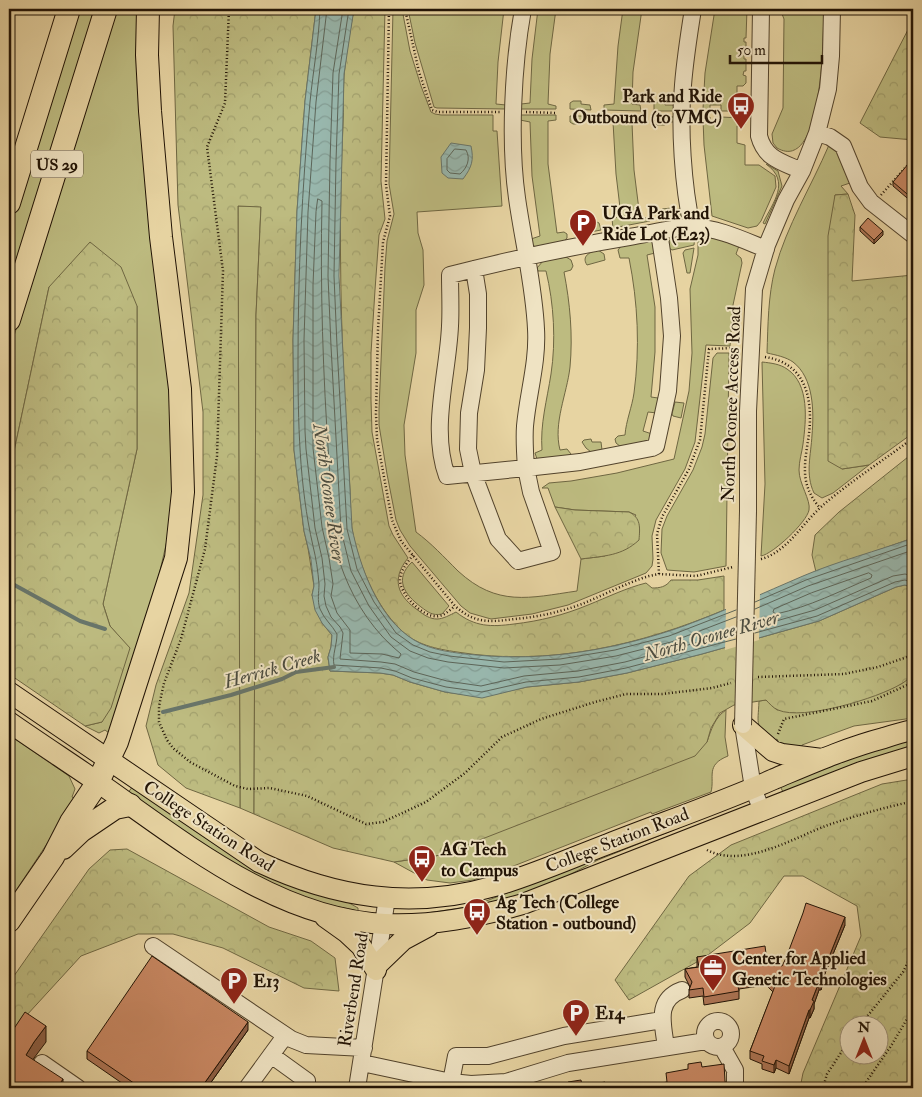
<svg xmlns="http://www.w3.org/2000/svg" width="922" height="1097" font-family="'IM FELL Double Pica',serif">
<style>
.grass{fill:#bdbb80;stroke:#6f6742}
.forest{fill:url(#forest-crowns);stroke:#6f6742;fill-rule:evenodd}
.water{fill:url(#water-waves);stroke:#68756a}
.pier{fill:#e7d4a2}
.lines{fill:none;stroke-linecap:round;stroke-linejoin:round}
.shore{stroke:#5c6559;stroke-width:1}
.stream{stroke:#68756a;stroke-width:4}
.minor-casing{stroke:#52432c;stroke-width:18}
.major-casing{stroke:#211305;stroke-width:22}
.highway-casing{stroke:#211305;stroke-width:24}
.path{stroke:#211305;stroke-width:2.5;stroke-dasharray:1 2.5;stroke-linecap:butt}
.minor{stroke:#efe3c3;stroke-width:16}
.major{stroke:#e7d4a2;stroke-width:20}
.highway{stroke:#e7d4a2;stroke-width:22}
.minor-bridge-casing{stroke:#52432c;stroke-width:18;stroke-linecap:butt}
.minor-bridge{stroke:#efe3c3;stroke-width:16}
.wall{fill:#ad7555;stroke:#211305}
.shaded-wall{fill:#8d5f45;stroke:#211305}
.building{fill:#c98863;stroke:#211305}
.labels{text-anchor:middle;stroke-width:4;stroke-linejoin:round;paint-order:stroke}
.shield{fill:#efe3c3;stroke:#5f513e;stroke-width:1}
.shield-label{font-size:16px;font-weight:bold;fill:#211305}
.poi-label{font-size:18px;font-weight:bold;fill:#211305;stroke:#efe3c3;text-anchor:start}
.street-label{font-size:18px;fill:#211305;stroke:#efe3c3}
.water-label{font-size:19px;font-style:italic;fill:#4b4c40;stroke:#efe3c3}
</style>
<defs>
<pattern id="forest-crowns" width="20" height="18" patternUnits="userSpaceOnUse" patternTransform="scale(1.25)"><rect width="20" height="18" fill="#bdbb80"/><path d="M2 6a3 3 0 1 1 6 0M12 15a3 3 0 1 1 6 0" fill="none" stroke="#a2a06d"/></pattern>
<pattern id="water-waves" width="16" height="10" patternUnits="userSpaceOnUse" patternTransform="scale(1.25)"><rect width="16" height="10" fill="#98b7ad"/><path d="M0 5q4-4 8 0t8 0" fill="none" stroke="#839c93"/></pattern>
</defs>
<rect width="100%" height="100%" fill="#e7d4a2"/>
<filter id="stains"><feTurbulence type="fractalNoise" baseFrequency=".004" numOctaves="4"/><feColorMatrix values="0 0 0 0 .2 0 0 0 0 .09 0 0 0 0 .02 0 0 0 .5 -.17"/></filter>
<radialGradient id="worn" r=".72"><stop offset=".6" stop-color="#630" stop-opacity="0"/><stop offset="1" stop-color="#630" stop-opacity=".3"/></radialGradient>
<path class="grass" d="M 78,9 L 96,9 L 9,287 L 9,227 Z
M 115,9 L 142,9 L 170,389 L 173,490 L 169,532 L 153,601 L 109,733 L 105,730 L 99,733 L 85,726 L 102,722 L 129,648 L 110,626 L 103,604 L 137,449 L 137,306 L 49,287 L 9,475 L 9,352 Z
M 393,9 L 402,9 L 410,51 L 421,86 L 431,112 L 435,114 L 441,115 L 493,115 L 493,131 L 497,131 L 502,206 L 417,212 L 418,233 L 423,250 L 424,285 L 416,310 L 416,353 L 404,425 L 405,455 L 416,532 C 431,543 444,557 458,571 C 497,607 529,598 577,591 L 581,559 L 605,556 L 636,515 L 629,512 L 575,510 L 555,507 L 548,488 L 542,488 L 549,483 L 571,481 L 617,473 L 674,459 L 689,391 L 692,353 L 690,289 L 698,255 L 698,235 L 714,238 L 739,246 L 736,254 L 741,258 L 742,263 L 733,305 L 730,346 L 706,345 L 695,442 L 685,469 L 656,520 L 652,536 L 653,559 L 652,566 L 646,573 L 568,605 L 532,614 L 491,619 L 470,613 L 461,606 L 410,546 L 400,530 L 396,520 L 387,474 L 379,425 L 379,409 L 385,267 L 387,241 L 394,214 L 389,184 Z
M 408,9 L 504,9 L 498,62 L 496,104 L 506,105 L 506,109 L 437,108 L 434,107 L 415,43 Z
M 538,9 L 556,9 L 550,54 L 548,104 L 556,106 L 556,109 L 520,109 L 521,104 L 530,103 L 532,59 Z
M 623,9 L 642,9 L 633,72 L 632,104 L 640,105 L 641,111 L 604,110 L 604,105 L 614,104 L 618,46 Z
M 715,9 L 747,9 L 746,38 L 744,38 L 744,42 L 746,42 L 746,54 L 744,55 L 744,59 L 746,59 L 746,71 L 744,71 L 743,75 L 746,76 L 746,83 L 743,86 L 737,86 L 737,102 L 743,102 L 746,105 L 745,111 L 721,111 L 721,105 L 710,105 L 710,111 L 703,109 L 705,73 Z
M 780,9 L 824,9 C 823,32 824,175 777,148 L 773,143 L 772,134 L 783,108 L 784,19 Z
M 573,101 L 581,101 L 581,104 L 590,105 L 591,110 L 570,109 L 570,103 Z
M 657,102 L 665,102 L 665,105 L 673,105 L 675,111 L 654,111 L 654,104 Z
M 520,115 L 556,115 L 556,120 L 548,121 L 548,164 L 557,233 L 564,232 L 567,234 L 567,238 L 563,243 L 538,248 L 532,245 L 531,239 L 540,236 L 532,176 L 530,122 L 520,120 Z
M 570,116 L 591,116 L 589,121 L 581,121 L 581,124 L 573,124 L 570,122 Z
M 604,116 L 641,116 L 640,122 L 632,123 L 634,170 L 640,218 L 649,218 L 650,221 L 613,228 L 612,219 L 621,216 L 616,174 L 613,122 L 604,121 Z
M 654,116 L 675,117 L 674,122 L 665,122 L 665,125 L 657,125 L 654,122 Z
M 706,117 L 710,117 L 710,123 L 721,123 L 721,117 L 743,118 L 745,120 L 745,125 L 737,126 L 737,143 L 745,145 L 745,165 L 759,165 L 775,176 L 776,187 L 761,221 L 757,226 L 748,228 L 712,216 L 704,145 L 703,119 Z
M 831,144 L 842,160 L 850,183 L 841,186 L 848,194 L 835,195 L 842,469 L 869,465 L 833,493 L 822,498 L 814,493 C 805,474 811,455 812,435 C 814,412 814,378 793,362 C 786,357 776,355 767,353 C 768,325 768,296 775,269 C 787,225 811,187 829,145 Z
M 766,164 L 778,171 L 782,186 L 765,224 L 763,223 C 773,202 791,182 766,164 Z
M 238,206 L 261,206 L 256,315 L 254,814 L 240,808 Z
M 671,208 L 672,210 L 681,209 L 683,216 L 662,218 L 662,209 Z
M 597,222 L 599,223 L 601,230 L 580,234 L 580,228 L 588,226 L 588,223 Z
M 695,235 L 694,245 L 672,250 L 669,248 L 669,241 L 673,236 Z
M 650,241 L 654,245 L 655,253 L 647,255 L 655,307 L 655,352 L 651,397 L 658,398 L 657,413 L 648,412 L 643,431 L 652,434 L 650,440 L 621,447 L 616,443 L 615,439 L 618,436 L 625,435 C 626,421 632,407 634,393 C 640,348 638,303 629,258 L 620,258 L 618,250 L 622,245 Z
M 694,248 L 690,273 L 687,273 L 683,253 L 685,250 Z
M 598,250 L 604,254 L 605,260 L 587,265 C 581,256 590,252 598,250 Z
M 566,257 L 571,260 L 573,266 L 571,270 L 564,272 C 570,303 573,335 570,367 C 567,394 553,423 560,450 L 567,449 L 571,454 L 570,456 L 537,459 L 535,453 L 542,450 C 540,424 547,400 551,374 C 556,341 554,304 546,271 L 538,271 L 537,268 L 543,261 Z
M 717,353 L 729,353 L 726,566 L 694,572 L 667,570 L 661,553 L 662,529 L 667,516 L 693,470 L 702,447 L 705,434 L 713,358 Z
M 762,362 C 771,363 780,364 787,369 C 810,384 806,421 803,444 C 802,452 799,461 799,470 C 799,484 811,500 809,510 C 807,522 773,554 761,556 L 765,484 Z
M 675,402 L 684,403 L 681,418 L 673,416 L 672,414 Z
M 591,439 L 592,442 L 601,442 L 602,450 L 591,452 L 586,448 L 582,442 L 584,440 Z
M 412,562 L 449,606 L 442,614 C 432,616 428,612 421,607 C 404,594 394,579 412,562 Z
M 913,675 L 913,718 L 854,726 L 802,745 L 802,747 L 792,749 L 777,742 L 778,740 L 776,739 L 775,741 C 754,725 758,726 759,701 L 766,700 L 777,710 L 901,684 Z
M 726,710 L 725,737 L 728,756 C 705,765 715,777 711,792 L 652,814 L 651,812 L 511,867 L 473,880 L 450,883 L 427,880 L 394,862 L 441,855 L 707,742 C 711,730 715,717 726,710 Z
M 9,735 L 69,776 L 75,789 L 72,797 L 76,800 L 9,901 Z
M 913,738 L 913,749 L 783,792 L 780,786 L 838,760 Z
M 133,786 L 344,900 L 358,908 L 358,911 L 310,901 L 250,875 L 127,794 Z
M 726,809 L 598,860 L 550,885 L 498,904 L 433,915 L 427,913 L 473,906 Z"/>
<path class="forest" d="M 175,9 L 316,9 L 305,101 L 297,211 L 293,340 L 294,431 L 294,450 L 304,531 L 308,548 L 314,586 L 312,595 L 322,623 L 332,635 L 331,647 L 328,657 L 330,671 L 380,673 L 393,675 L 410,682 L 445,692 L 482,697 L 527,687 L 579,682 L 627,673 L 702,654 L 819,621 L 896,587 L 905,585 L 913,588 L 913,675 C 909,678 905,682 901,684 C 878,698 803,721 778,710 C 773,708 769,703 766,700 L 734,705 L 720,713 L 711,728 L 707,742 L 695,756 L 441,855 L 394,862 L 333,848 L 254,814 L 256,315 L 261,207 L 238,206 L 240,808 L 186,788 L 158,765 L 146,726 L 156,685 L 189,593 L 203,495 L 203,412 L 178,205 L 173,26 Z
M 354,9 L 385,9 L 381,181 L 385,219 L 379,235 L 375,290 L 371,353 L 371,400 L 372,432 L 389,526 L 393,535 L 408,558 C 391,579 397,596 419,611 C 424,615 430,619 437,619 C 443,619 450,615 456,612 C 475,627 491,627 514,624 C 540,621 564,615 588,605 C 608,597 626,588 646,583 L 652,588 C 660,588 666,587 671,580 L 698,580 L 724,576 L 724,610 C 641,645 548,667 457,652 C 437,649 415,645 400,629 C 375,605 358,563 352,529 C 350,517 351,503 350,490 C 348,455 345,419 344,383 C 340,297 339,211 343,125 C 344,109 343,92 344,76 C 346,54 350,31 354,9 Z
M 913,20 L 913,140 L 880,137 L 860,123 Z
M 848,194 L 855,215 L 852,281 L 913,275 L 913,433 L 869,465 L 842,469 L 828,461 L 828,236 L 835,195 Z
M 90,242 L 121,267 L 137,306 L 137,449 L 103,604 L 110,626 L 130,648 L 111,708 L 102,722 L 85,726 L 9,674 L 9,475 L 49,287 Z
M 913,453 L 913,538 L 816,572 L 812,555 L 815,535 L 839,512 Z
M 555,507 L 575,510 L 629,512 C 641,518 640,527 639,540 C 622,556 604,556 581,559 Z
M 913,779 L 913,1088 L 800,1088 L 803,1073 L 861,936 L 857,906 L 803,876 L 784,876 L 750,923 L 704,958 L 629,1000 L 615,980 L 689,876 L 731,845 L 882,784 ZM 850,1024 L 880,1024 L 880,1054 L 850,1054 Z
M 127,849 L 269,927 L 311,941 L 335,958 L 339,991 L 304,988 L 223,948 L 173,934 L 138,934 L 81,956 L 26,1016 L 9,1042 L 9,983 L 89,869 L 110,850 Z"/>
<path class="water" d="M 316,9 L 354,9 L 344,74 L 339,276 L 352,528 C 360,567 378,618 414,640 C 432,651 456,653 476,655 C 546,662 619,649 684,626 C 725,611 763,593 803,576 C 838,561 877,551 913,538 L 913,588 L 905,585 L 896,587 L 819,621 L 702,654 L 627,673 L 579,682 L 527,687 L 482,698 L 445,692 L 410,682 L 393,675 L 380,673 L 330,671 L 328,657 L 331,647 L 332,635 L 322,623 L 315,610 L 312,595 L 314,586 L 311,560 L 304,531 L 294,450 L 293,340 L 297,211 L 305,101 Z
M 451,143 L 471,146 C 474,160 472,167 463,179 L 448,178 L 442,173 L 441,157 Z"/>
<path class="pier" d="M 760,592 L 759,640 L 725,650 L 726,607 Z"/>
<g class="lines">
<path class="shore" d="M 320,9 C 319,40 313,71 310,102 C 302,188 298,273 298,359 C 298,421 299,485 313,546 C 316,558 318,571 319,584 C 319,593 317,600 320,609 C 324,619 332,625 337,634 C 337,645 332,655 334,665 L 381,668 L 395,671 L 412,678 L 446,687 L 482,692 L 526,682 L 579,677 L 626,668 L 736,639
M 327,9 L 316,102 L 308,212 L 304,340 L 305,431 L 306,449 L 315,528 L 322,558 L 325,584 L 324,596 L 326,606 L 331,617 L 340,627 L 343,633 L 340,659 L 381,662 L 395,664 L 414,672 L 447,681 L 481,686 L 524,676 L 578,671 L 625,662 L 736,632
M 343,9 L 333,73 L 330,161 L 328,276 L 331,346 L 341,530 L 351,571 L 369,606 L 391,637 L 410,651 L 428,658 L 448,662 L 504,668 L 560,665 L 616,656 L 671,642 L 736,617
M 349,9 L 339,74 L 336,161 L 334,276 L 337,346 L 347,529 L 357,569 L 374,602 L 396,633 L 413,645 L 430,652 L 449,656 L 504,662 L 560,659 L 615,650 L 669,636 L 736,610
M 455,149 L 466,150 C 471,159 467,168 460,174 L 450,173 L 447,170 L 447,159 Z
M 318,199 L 322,201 C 320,288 323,375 329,462 C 332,500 330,539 344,574 C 356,605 375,633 401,654 L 399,658 L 382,654 L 350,653 L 350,630 L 337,613 L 331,596 L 333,584 L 329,558 L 322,527 L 313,448 L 313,285 L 316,212 Z
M 869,573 L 872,575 L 871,578 C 840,591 809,607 776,614 L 773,612 L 774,609 L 811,593 Z
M 755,602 L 806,580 L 913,543
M 755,609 L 808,586 L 913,550
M 755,627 L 815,610 L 893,576 L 905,574 L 913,576
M 755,633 L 817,616 L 895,582 L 905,580 L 913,583"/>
<path class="stream" d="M 9,582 L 80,621 L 105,629
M 163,712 L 231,695 L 282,679 L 296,672 L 334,667"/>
<defs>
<path id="minor" d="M 523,9 C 513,65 509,142 517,198 C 523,241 534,285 536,329 C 538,362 528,393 525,426 C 524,440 525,454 526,468 L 580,462 L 652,448 L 656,446 L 668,391 L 672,336 L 669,298 L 659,232
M 761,9 L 759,136 C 765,159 782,162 802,171
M 817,133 L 830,137 L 843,146 L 860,187 L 871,202 L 913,235
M 692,227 C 683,186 679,127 683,85 C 685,60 689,34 693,9
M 474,269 L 478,294 L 478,328 L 476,370 L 469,413 L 468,449 L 473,473 L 498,539 L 518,561 L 552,552 L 531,492 L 526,468 L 447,476 C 430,429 448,374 450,326 C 451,309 450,292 450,275 C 509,260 569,247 629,237 C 649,234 672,227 693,227 C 718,228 743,240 766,249
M 748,511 L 748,411 L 754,289 L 767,245 L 786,200 L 802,171 L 817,133 L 828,89 L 831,56 L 832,9
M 743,725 L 753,788 L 762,811
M 153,946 L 291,1039 L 306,1045 L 364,1048
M705 1034a13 13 0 1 1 26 0a13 13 0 1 1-26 0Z
M 666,1047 C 663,1024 655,1000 682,990
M 722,1047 L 735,1070 L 735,1088
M 271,1055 L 307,1081 L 306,1088
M 42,1063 L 78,1088
M 362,1063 L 451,1082 L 471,1084 L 506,1082 L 568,1063 L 706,1041
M 451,1082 L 456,1056 L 488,1056 L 564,1036 L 662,1020
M 247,1088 L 285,1036
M 357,1088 L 387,898"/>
<path id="major" d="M 9,692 L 259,862 C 336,898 412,910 495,886 C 533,875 571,858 608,844 C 664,822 720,803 774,779 C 810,764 846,748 884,738 C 893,735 903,732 913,730
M 9,722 C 42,745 76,767 109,790 C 191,848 281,919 385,924 C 434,926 477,917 523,904 L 861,772 L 913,756
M 743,725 L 773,751 L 782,754 L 822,759
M 325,917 L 346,932 L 361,946 L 376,970
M 376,966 L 403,940 L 429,926"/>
<path id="highway" d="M 9,203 L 69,9
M 9,320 L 106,9
M 63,848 L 81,831 L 115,808 L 130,805
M 9,921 L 53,857 L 71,822 L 98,782 L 117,742 L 176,558 L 183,492 L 180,389 L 161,237 L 150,111 L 147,55 L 148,9"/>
</defs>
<use href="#minor" class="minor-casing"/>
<use href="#major" class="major-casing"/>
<use href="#highway" class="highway-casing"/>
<path class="path" d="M 229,9 L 225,103 L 207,147 L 223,271 L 217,456 L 205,549 L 181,639 L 164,683 L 159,706 L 159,722 L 167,740 L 173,748 L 190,762 L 235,786 L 248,789 L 270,788 L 307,796 L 366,824 L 383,822 L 426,802 L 465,773 L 502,737 L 541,719 L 595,702 L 626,694 L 662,694 L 712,688 L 731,683
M 389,9 L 386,185 L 390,216 L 383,242 L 378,330 L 376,414 L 377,439 L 392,520 L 401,541 L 455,606 C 475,624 490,622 515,619 C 538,617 560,612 582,604 C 604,595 626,583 649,576 L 659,574 L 696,576 L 733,567
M 405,9 L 419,72 L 432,110 L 438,112 L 500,112
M 526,112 L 556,113
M 881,195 L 913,159
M 765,357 C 806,363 813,399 809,434 C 807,449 803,466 806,481 C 808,491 813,500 820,508
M 413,555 C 408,562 401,569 400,579 C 399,593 423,619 439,616 C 445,615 450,610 455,606
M 761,559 C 787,552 801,525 821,507 C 849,482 883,461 913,438
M 659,574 L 657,534 L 662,517 L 689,469 L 700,440 L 709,349 L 733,348 L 733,356 L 737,356
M 758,677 L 844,674 L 878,667 L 913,655
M 778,734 L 784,719 L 872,701 L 907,685 L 913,670
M 707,850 C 744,869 793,838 828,825 C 855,816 882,808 910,802 L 913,803
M 861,1024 L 903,972 L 913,952
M 823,1088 L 827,1074 L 850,1039
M 862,1088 L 891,1046 L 913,1009"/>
<use href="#minor" class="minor"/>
<use href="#major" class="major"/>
<use href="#highway" class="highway"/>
<defs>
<path id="minor-bridge" d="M 743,725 L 748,511"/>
</defs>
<use href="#minor-bridge" class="minor-bridge-casing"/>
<use href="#minor-bridge" class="minor-bridge"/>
</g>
<path class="wall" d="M 913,167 L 913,203 L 893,186 L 893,182 Z
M 860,227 L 883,235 L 874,244 L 860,231 Z
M 845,925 L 824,976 L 824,980 L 821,990 L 819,990 L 814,1004 L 814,1009 L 810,1018 L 809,1018 L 789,1074 L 776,1068 L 774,1073 L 762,1069 L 762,1064 L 750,1059 L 750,1051 L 773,992 L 766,985 L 739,989 L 739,999 L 704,1005 L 703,996 L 689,998 L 689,990 L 690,987 L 685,977 L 685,969 L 697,967 L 697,957 L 767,961 L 782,966 Z
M 248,1030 L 207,1088 L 129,1088 L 87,1059 L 87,1051 Z"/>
<path class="shaded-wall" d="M 883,231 L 883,235 L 874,244 L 874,240 Z
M 845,917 L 845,925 L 824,976 L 824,980 L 821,990 L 821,982 L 823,972 Z
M 819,982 L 819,990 L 814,1004 L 814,1009 L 810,1018 L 810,1010 L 812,1000 Z
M 809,1010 L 809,1018 L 789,1074 L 789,1066 Z
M 248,1022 L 248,1030 L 207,1088 L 201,1088 Z
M 46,1026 L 46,1042 L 34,1058 L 26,1070 L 26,1055 L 34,1042 Z
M 776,1060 L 776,1068 L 774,1073 L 774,1065 Z
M 63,1079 L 63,1088 L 57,1088 Z"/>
<path class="building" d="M 909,163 L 913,167 L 913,199 L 893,182 Z
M 868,218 L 883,231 L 874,240 L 860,227 Z
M 806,903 L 845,917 L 823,972 L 824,972 L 821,982 L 819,982 L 812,1000 L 814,1001 L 810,1010 L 809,1010 L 789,1066 L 776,1060 L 774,1065 L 762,1061 L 764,1056 L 750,1051 L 775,986 L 766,977 L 737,982 L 739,991 L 704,997 L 703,988 L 689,990 L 692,982 L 685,969 L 699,967 L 697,957 L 765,946 L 767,961 L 782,966 L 786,958 L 803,913 Z
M 152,956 L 248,1022 L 201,1088 L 141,1088 L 87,1051 Z
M 25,1012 L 46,1026 L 34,1042 L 26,1055 L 63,1079 L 57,1088 L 9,1088 L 9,1036 Z
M 701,1062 L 702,1067 L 724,1064 L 725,1081 L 727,1088 L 634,1088 L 667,1082 L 666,1073 L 688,1069 L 688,1064 Z
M 581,1080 L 582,1086 L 605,1082 L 606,1088 L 569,1088 L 568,1082 Z"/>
<defs>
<symbol id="bus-pin" viewBox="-11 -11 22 30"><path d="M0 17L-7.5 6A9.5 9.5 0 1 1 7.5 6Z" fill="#8f2418" stroke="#efe3c3"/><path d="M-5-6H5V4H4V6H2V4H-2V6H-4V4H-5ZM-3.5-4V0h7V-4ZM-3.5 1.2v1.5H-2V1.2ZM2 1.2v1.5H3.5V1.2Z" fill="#fff"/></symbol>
<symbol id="parking-pin" viewBox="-11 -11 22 30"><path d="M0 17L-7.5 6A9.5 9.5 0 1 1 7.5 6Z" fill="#8f2418" stroke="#efe3c3"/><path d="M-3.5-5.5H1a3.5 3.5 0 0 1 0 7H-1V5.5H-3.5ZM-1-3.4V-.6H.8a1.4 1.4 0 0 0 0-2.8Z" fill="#fff"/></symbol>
<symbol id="office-pin" viewBox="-11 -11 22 30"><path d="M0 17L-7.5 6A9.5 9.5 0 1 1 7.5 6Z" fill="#8f2418" stroke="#efe3c3"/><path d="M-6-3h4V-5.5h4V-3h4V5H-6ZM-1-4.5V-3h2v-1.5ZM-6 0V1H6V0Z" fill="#fff"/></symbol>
</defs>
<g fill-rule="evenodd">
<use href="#bus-pin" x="725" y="90" width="32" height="43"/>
<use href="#parking-pin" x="567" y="207" width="32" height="43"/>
<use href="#bus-pin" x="406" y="843" width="32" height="43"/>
<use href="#bus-pin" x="461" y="896" width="32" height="43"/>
<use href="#office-pin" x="697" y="952" width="32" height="43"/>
<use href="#parking-pin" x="218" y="965" width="32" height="43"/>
<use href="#parking-pin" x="560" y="997" width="32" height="43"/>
</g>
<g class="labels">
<rect class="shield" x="31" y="150.5" width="52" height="27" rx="4"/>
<g class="shield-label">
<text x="57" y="170">US 29</text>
</g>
<g class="poi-label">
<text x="722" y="102" text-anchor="end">Park and Ride<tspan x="722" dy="21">Outbound (to VMC)</tspan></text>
<text x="602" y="219">UGA Park and<tspan x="602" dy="21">Ride Lot (E23)</tspan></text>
<text x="441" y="855">AG Tech<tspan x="441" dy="21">to Campus</tspan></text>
<text x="496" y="908">Ag Tech (College<tspan x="496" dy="21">Station - outbound)</tspan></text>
<text x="732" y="964">Center for Applied<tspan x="732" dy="21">Genetic Technologies</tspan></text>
<text x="253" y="987">E13</text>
<text x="595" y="1019">E14</text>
</g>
<g class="street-label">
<text transform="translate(731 404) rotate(-88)" y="6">North Oconee Access Road</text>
<text transform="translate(209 826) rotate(33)" y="6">College Station Road</text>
<text transform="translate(617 840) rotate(-21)" y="6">College Station Road</text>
<text transform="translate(353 990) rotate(-81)" y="6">Riverbend Road</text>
</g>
<g class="water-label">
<text transform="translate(330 493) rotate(82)" y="7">North Oconee River</text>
<text transform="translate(711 635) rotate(-16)" y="7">North Oconee River</text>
<text transform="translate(272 668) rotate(-16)" y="7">Herrick Creek</text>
</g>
</g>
<rect width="922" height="1097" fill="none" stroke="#e7d4a2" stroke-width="30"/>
<rect x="10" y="10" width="902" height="1077" fill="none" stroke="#211305" stroke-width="2.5"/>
<rect x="15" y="15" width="892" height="1067" fill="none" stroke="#211305"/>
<g transform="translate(864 1040)"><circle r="24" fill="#efe3c3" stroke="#9d9077"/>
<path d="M0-4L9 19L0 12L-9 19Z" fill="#8f2418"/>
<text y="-8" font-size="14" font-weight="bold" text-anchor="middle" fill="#211305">N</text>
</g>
<path d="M730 55v8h92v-8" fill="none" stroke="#211305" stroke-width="2.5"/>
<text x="737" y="55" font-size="15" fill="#211305" stroke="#efe3c3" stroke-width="4" paint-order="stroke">50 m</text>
<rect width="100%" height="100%" filter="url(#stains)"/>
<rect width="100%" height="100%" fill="url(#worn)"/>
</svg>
